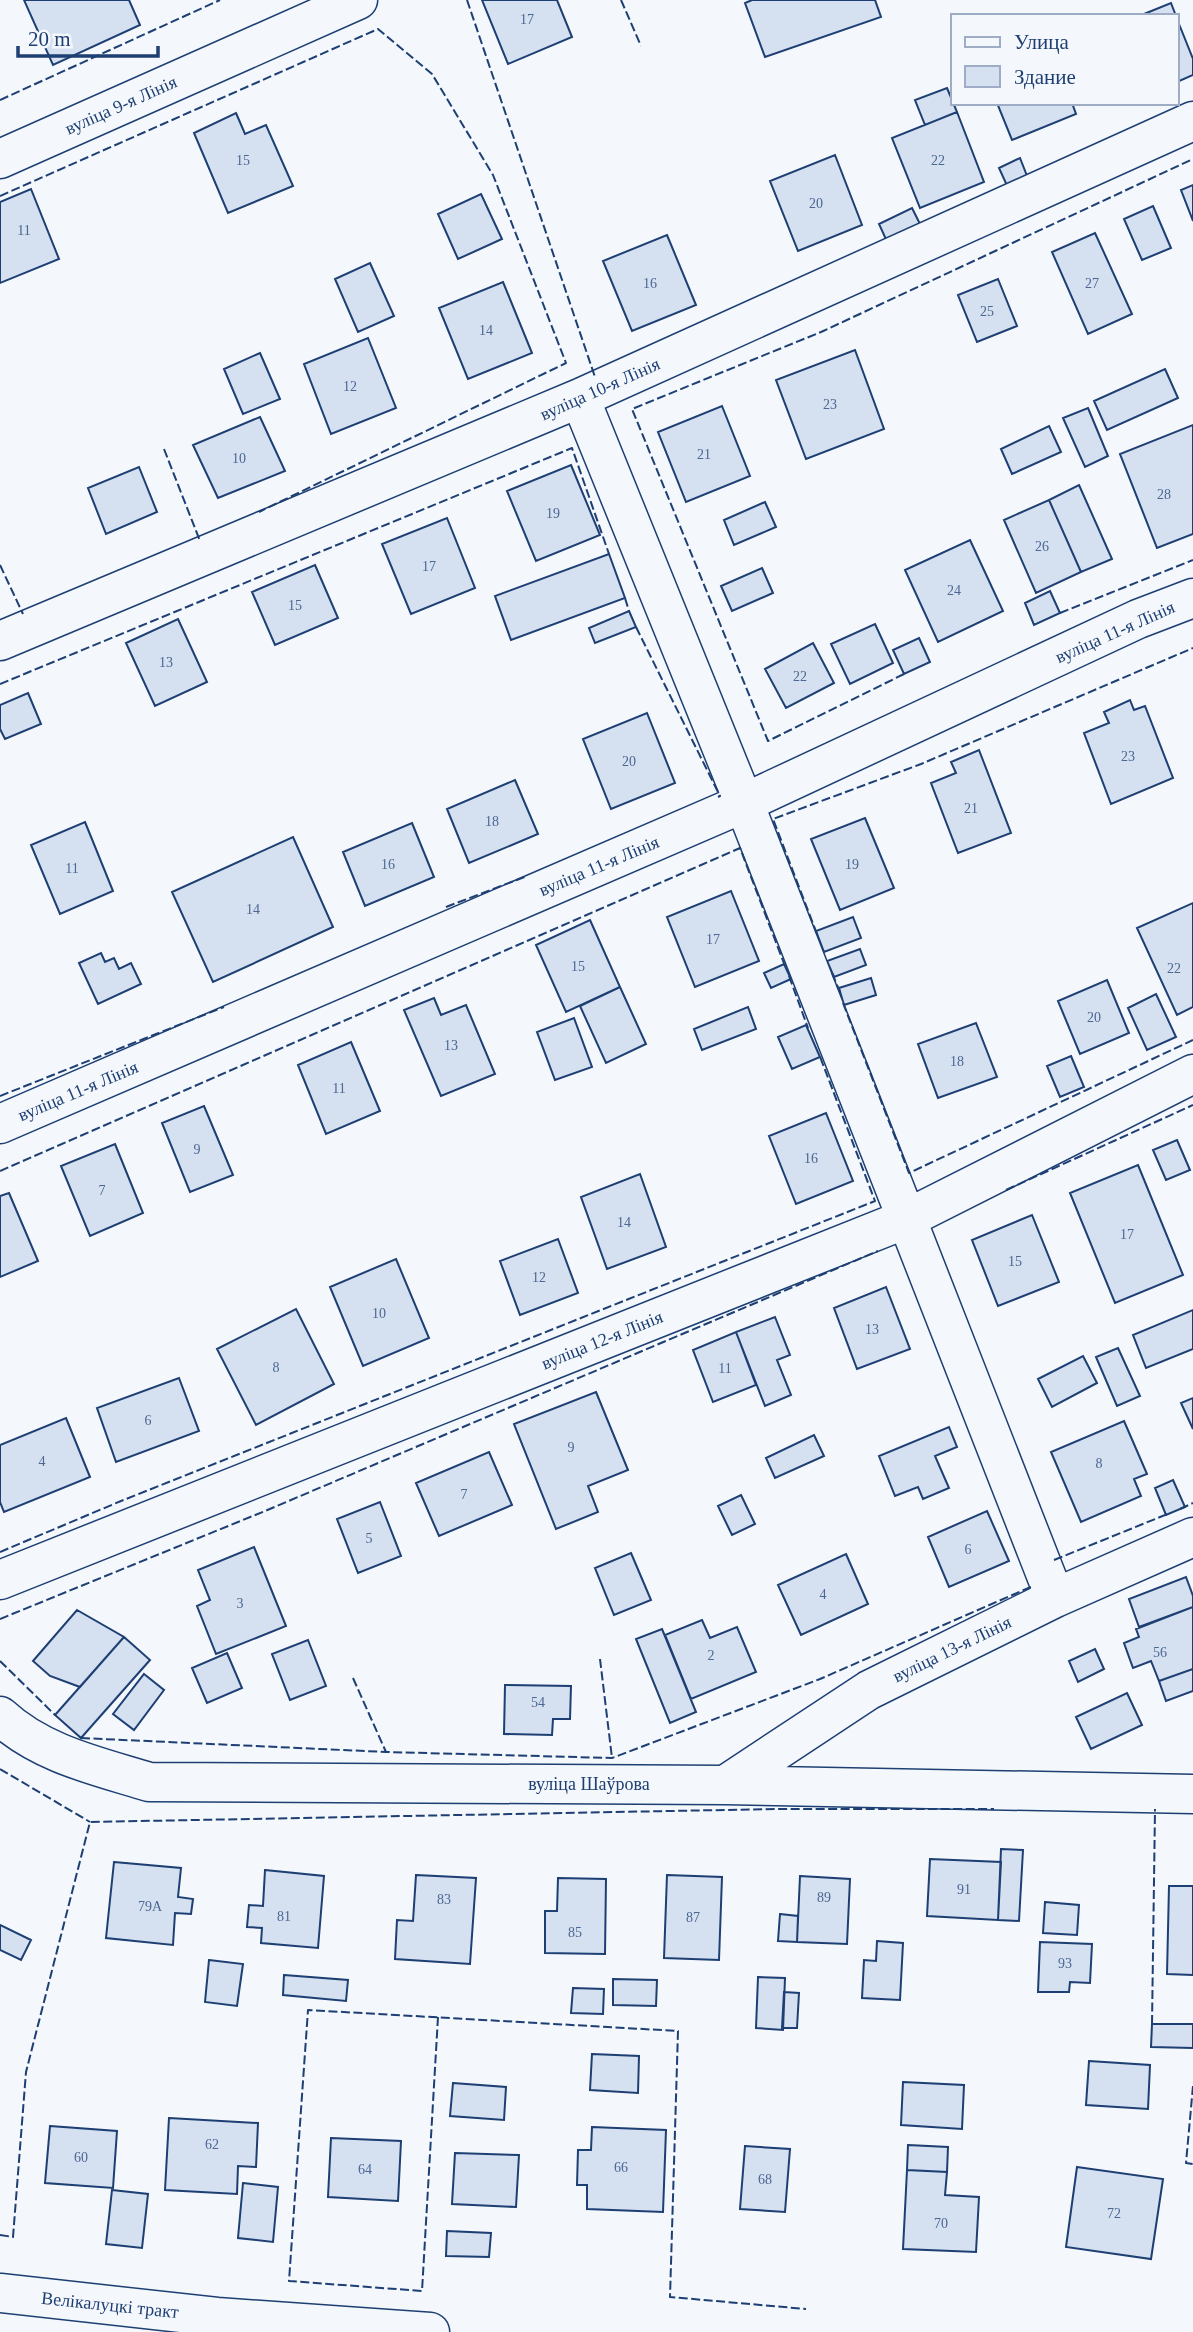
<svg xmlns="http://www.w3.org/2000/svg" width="1193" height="2332" font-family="Georgia,serif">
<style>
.building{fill:#d5e0f0;stroke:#1d3f73;stroke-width:2}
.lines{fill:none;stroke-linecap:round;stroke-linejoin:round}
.street-casing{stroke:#1d3f73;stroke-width:41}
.secondary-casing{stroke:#1d3f73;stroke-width:41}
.street{stroke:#f4f7fb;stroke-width:38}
.secondary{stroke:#f4f7fb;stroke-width:38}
.fence{stroke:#1d3f73;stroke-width:2;stroke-dasharray:9 3.5;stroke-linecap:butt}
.labels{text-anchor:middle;stroke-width:5;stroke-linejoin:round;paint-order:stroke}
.number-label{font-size:14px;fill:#4b6792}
.street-label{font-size:18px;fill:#1d3f73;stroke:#f4f7fb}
</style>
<rect width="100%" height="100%" fill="#f4f7fb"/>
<path class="building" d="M 24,0 L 129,0 L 140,25 L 53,65 Z
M 482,0 L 557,0 L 572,37 L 508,64 Z
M 752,0 L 875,0 L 881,17 L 765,57 L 745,3 Z
M 1171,3 L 1176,16 L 1139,16 Z
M 1177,19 L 1193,59 L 1193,75 L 1177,82 Z
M 947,88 L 957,112 L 925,125 L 915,100 Z
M 997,103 L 1072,103 L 1076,114 L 1012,140 Z
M 957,112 L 984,182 L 920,208 L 892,138 Z
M 236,113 L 245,134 L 266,125 L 293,186 L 228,213 L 194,133 Z
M 835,155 L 862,225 L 798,251 L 770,181 Z
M 1020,158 L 1029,181 L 1009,190 L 999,168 Z
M 1193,185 L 1193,221 L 1181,190 Z
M 31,189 L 59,259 L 0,283 L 0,202 Z
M 481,194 L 502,239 L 458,259 L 438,214 Z
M 1153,206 L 1171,248 L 1142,260 L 1124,219 Z
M 912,208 L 923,230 L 889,246 L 879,224 Z
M 1095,233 L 1132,314 L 1088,334 L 1052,252 Z
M 667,235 L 696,305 L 632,331 L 603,261 Z
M 370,263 L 394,316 L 358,332 L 335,279 Z
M 998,279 L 1017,326 L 977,342 L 958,295 Z
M 503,282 L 532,353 L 468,379 L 439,308 Z
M 368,338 L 396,408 L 331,434 L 304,364 Z
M 855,350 L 884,429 L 806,459 L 776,380 Z
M 260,353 L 280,399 L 243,414 L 224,369 Z
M 1165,369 L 1178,398 L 1107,430 L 1094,401 Z
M 722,406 L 750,476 L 686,502 L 658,432 Z
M 1088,408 L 1108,456 L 1085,467 L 1063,418 Z
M 260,417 L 285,471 L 218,498 L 193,445 Z
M 1193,425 L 1193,534 L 1157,548 L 1120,454 Z
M 1049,426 L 1061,452 L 1012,474 L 1001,449 Z
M 571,465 L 600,535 L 536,561 L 507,491 Z
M 139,467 L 157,512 L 106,534 L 88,488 Z
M 1079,485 L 1112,559 L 1081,572 L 1049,500 Z
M 1049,500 L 1081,572 L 1036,593 L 1004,520 Z
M 765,502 L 776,527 L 734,545 L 724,520 Z
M 447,518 L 475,588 L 411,614 L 382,544 Z
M 970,540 L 1003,611 L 938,642 L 905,570 Z
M 609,554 L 625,598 L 511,640 L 495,596 Z
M 315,565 L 338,618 L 275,645 L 252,592 Z
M 762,568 L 773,593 L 732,611 L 721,586 Z
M 1050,591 L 1060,613 L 1034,625 L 1025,603 Z
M 629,611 L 636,627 L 595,643 L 589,628 Z
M 178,619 L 207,682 L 155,706 L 126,643 Z
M 875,624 L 893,663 L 850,684 L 831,644 Z
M 919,638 L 930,662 L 904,674 L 893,650 Z
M 813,643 L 834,683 L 786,708 L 765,669 Z
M 28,693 L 41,724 L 5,739 L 0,729 L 0,705 Z
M 1130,700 L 1134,710 L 1145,706 L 1173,778 L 1111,804 L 1084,733 L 1109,723 L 1104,712 Z
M 647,713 L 675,783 L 611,809 L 583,739 Z
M 979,750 L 1011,833 L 958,853 L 931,783 L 956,773 L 951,762 Z
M 515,780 L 538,834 L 469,863 L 447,809 Z
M 865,818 L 894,888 L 840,910 L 811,839 Z
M 85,822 L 113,891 L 60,914 L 31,845 Z
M 412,823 L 434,877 L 365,906 L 343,852 Z
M 293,837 L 333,927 L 213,982 L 172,892 Z
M 731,891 L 759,961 L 695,987 L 667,917 Z
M 1193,903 L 1193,1007 L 1177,1015 L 1137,928 Z
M 853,917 L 861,938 L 824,952 L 816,931 Z
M 590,920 L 620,987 L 566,1012 L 536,945 Z
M 860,949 L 866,965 L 834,977 L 827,961 Z
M 101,953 L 105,962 L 114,958 L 119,969 L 131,963 L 141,984 L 98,1004 L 79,963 Z
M 784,964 L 791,979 L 771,988 L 764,973 Z
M 871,978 L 876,995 L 844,1005 L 839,988 Z
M 1107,980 L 1129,1033 L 1080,1054 L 1058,1001 Z
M 620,987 L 646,1044 L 606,1063 L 580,1006 Z
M 1156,994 L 1176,1037 L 1147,1050 L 1128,1008 Z
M 434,998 L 441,1015 L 466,1005 L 495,1074 L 441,1096 L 404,1010 Z
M 748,1007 L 756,1029 L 702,1050 L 694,1029 Z
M 574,1018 L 592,1067 L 555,1080 L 537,1032 Z
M 976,1023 L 997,1077 L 938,1098 L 918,1044 Z
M 806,1025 L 820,1057 L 792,1069 L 778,1037 Z
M 351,1042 L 380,1111 L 326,1134 L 298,1065 Z
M 1071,1056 L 1084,1087 L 1060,1097 L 1047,1066 Z
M 204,1106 L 233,1175 L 190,1192 L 162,1123 Z
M 826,1113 L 853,1181 L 796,1204 L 769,1136 Z
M 1177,1140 L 1190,1170 L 1166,1180 L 1153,1150 Z
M 115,1144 L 143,1213 L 90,1236 L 61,1166 Z
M 1138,1165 L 1183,1275 L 1115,1303 L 1070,1193 Z
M 640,1174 L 666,1247 L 607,1269 L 581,1197 Z
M 9,1193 L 38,1261 L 0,1277 L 0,1196 Z
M 1032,1215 L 1059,1282 L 998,1306 L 972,1240 Z
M 558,1239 L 578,1293 L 520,1315 L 500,1261 Z
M 396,1259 L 429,1338 L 363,1366 L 330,1287 Z
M 886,1287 L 910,1349 L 857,1369 L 834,1308 Z
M 296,1309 L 334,1384 L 256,1425 L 217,1349 Z
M 1193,1310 L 1193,1349 L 1146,1368 L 1133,1335 Z
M 775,1317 L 790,1355 L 777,1360 L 791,1395 L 765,1406 L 736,1332 Z
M 736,1332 L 756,1385 L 713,1402 L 693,1350 Z
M 1118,1348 L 1140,1396 L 1117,1406 L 1096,1357 Z
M 1083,1356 L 1097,1383 L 1052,1407 L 1038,1379 Z
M 179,1378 L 199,1431 L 116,1462 L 97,1408 Z
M 596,1392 L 628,1470 L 588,1486 L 598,1512 L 556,1529 L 514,1424 Z
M 1193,1398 L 1193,1429 L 1181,1403 Z
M 66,1418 L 90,1477 L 4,1512 L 0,1502 L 0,1445 Z
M 1124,1421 L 1147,1474 L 1134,1479 L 1141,1496 L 1081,1522 L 1051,1452 Z
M 949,1427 L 957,1447 L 935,1456 L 949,1488 L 923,1499 L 918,1487 L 895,1496 L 879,1456 Z
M 814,1435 L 824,1456 L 775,1478 L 766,1458 Z
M 489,1452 L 512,1505 L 439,1536 L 416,1483 Z
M 1173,1480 L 1185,1507 L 1166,1515 L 1155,1488 Z
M 741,1495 L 755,1524 L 732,1535 L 718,1506 Z
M 380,1502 L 401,1556 L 358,1573 L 337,1519 Z
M 987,1511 L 1009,1561 L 949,1587 L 928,1537 Z
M 254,1547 L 286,1626 L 216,1654 L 197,1606 L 210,1600 L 198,1570 Z
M 631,1553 L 651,1600 L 614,1615 L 595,1568 Z
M 846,1554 L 868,1604 L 801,1635 L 778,1585 Z
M 1186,1577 L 1193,1596 L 1193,1607 L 1139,1627 L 1129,1599 Z
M 1193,1607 L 1193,1669 L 1159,1681 L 1151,1661 L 1133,1668 L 1124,1643 L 1139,1637 L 1136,1629 Z
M 77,1610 L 124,1637 L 80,1687 L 50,1676 L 33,1661 Z
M 702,1620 L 710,1638 L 737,1627 L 756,1672 L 691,1699 L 665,1635 Z
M 662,1629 L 696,1712 L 670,1723 L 636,1639 Z
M 124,1637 L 150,1660 L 81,1738 L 55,1715 Z
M 308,1640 L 326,1686 L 290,1700 L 272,1654 Z
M 1095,1649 L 1104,1669 L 1078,1682 L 1069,1661 Z
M 227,1653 L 242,1688 L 207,1703 L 192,1668 Z
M 1193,1669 L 1193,1691 L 1166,1701 L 1159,1681 Z
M 144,1674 L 164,1690 L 134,1730 L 113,1714 Z
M 505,1685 L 571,1686 L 570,1719 L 553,1719 L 552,1735 L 504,1734 Z
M 1127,1693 L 1142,1725 L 1091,1749 L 1076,1717 Z
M 1001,1849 L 1023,1850 L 1019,1921 L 998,1920 Z
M 930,1859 L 1001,1862 L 998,1920 L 927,1916 Z
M 114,1862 L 181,1868 L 178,1897 L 193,1899 L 191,1914 L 175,1913 L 173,1945 L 106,1938 Z
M 265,1870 L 324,1876 L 318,1948 L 261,1943 L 262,1928 L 247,1927 L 249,1905 L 263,1906 Z
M 416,1875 L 476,1878 L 470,1964 L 395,1959 L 397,1920 L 413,1921 Z
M 667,1875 L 722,1877 L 719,1960 L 664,1958 Z
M 800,1876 L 850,1879 L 847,1944 L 797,1942 Z
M 558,1878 L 606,1879 L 605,1954 L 545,1953 L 545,1911 L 557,1911 Z
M 1169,1886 L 1193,1886 L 1193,1975 L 1167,1974 Z
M 1045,1902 L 1079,1905 L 1077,1935 L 1043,1933 Z
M 780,1914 L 798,1916 L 797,1942 L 778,1941 Z
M 0,1925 L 31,1940 L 21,1960 L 0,1950 Z
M 877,1941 L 903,1943 L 900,2000 L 862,1998 L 864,1960 L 876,1961 Z
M 1040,1942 L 1092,1944 L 1090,1983 L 1070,1982 L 1069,1992 L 1038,1992 Z
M 209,1960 L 243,1964 L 237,2006 L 205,2002 Z
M 284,1975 L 348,1980 L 346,2001 L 283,1995 Z
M 758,1977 L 785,1978 L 783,2030 L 756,2028 Z
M 613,1979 L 657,1980 L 656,2006 L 613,2005 Z
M 573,1988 L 604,1989 L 603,2014 L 571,2013 Z
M 784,1992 L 799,1993 L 797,2028 L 782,2028 Z
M 1152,2024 L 1193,2024 L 1193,2048 L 1151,2047 Z
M 592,2054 L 639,2056 L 638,2093 L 590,2090 Z
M 1089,2061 L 1150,2065 L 1148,2109 L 1086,2105 Z
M 903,2082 L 964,2085 L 962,2129 L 901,2125 Z
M 453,2083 L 506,2087 L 504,2120 L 450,2116 Z
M 169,2118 L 258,2123 L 256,2167 L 238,2166 L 237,2194 L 165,2190 Z
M 50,2126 L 117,2131 L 113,2188 L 45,2183 Z
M 592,2127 L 666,2130 L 663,2212 L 587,2209 L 587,2185 L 577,2185 L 578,2150 L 591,2150 Z
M 331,2138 L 401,2141 L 398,2201 L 328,2197 Z
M 908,2145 L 948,2147 L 947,2172 L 907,2170 Z
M 745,2146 L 790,2149 L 785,2212 L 740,2209 Z
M 455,2153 L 519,2155 L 516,2207 L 452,2204 Z
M 1077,2167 L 1163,2179 L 1151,2259 L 1066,2247 Z
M 907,2170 L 947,2172 L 945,2195 L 979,2197 L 976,2252 L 903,2249 Z
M 243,2183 L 278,2187 L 273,2242 L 238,2238 Z
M 112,2190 L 148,2194 L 142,2248 L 106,2244 Z
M 447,2231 L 491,2233 L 489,2257 L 446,2256 Z"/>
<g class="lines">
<defs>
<path id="street" d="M 0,159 L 358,0
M 580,398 L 744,803 L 1055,1598
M 0,641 L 580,398 L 1193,121
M 0,1124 L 744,803 L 1138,619 L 1193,598
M 0,1580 L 906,1219 L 1193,1074
M 0,1716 C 41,1754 97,1766 149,1782 L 725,1785 L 1193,1794
M 725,1785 L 869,1690 L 1055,1598 L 1193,1537"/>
<path id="secondary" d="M 0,2293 L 217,2317 L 430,2332"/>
</defs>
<use href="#street" class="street-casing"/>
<use href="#secondary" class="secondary-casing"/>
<use href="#street" class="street"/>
<use href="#secondary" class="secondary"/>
<path class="fence" d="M 467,0 L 595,377
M 621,0 L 641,46
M 0,100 L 220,0
M 0,196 L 378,29 L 432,74 L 493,175 L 566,363 L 259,512
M 164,449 L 200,541
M 0,565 L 23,614
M 625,598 L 629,611
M 1060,613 L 1193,560
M 636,627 L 720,796 L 718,797
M 904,674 L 768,741 L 632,409 L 821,332 L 1193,159
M 0,684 L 572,448 L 609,554
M 446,907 L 527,876
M 817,934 L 773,819 L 921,764 L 1193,648
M 832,973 L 840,992
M 789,976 L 808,1028
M 843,1003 L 909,1173 L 1193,1040
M 0,1096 L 224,1007
M 0,1171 L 740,848 L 785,966
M 1006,1190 L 1193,1105
M 1180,1509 L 1193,1503
M 0,1552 L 121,1501 L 875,1201 L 819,1054
M 1054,1560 L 1170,1513
M 0,1619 L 265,1511 L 878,1251
M 600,1659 L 612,1758
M 0,1661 L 55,1715
M 353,1678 L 386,1752
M 81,1738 L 386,1752 L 612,1758 L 820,1679 L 1033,1586
M 0,1769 L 90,1822
M 438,2017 L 422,2291 L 289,2281 L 308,2010 L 678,2031 L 670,2297 L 806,2309
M 1152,2024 L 1155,1809
M 1193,2086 L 1186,2163 L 1193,2164
M 0,2235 L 13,2237 L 26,2072 L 90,1822 L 775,1809 L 994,1809"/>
</g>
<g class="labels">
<g class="number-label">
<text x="527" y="24">17</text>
<text x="243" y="165">15</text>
<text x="938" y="165">22</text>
<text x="816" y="208">20</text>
<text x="24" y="235">11</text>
<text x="650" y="288">16</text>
<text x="1092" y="288">27</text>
<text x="987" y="316">25</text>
<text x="486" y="335">14</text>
<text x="350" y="391">12</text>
<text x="830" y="409">23</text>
<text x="704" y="459">21</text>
<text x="239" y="463">10</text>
<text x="1164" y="499">28</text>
<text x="553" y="518">19</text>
<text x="1042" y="551">26</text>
<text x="429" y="571">17</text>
<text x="954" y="595">24</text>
<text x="295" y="610">15</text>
<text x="166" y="667">13</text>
<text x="800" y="681">22</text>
<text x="1128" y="761">23</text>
<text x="629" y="766">20</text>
<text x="971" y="813">21</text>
<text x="492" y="826">18</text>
<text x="388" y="869">16</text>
<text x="852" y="869">19</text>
<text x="72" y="873">11</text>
<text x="253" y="914">14</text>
<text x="713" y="944">17</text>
<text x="578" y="971">15</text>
<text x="1174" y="973">22</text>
<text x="1094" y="1022">20</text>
<text x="451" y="1050">13</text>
<text x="957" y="1066">18</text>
<text x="339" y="1093">11</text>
<text x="197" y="1154">9</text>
<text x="811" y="1163">16</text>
<text x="102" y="1195">7</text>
<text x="624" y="1227">14</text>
<text x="1127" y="1239">17</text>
<text x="1015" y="1266">15</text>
<text x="539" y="1282">12</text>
<text x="379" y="1318">10</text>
<text x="872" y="1334">13</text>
<text x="276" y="1372">8</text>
<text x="725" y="1373">11</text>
<text x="148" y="1425">6</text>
<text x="571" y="1452">9</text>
<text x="42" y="1466">4</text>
<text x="1099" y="1468">8</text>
<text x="464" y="1499">7</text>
<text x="369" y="1543">5</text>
<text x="968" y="1554">6</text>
<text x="823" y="1599">4</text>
<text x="240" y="1608">3</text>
<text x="1160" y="1657">56</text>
<text x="711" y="1660">2</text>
<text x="538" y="1707">54</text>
<text x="964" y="1894">91</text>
<text x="824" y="1902">89</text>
<text x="444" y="1904">83</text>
<text x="150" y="1911">79А</text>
<text x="284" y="1921">81</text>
<text x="693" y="1922">87</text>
<text x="575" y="1937">85</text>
<text x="1065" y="1968">93</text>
<text x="212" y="2149">62</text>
<text x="81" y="2162">60</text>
<text x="621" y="2172">66</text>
<text x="365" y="2174">64</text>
<text x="765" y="2184">68</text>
<text x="1114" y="2218">72</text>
<text x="941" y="2228">70</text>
</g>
<g class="street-label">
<text transform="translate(121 105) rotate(-24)" y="6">вуліца 9-я Лінія</text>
<text transform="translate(600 389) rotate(-24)" y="6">вуліца 10-я Лінія</text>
<text transform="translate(1115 632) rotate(-24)" y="6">вуліца 11-я Лінія</text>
<text transform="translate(599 866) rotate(-23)" y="6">вуліца 11-я Лінія</text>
<text transform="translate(78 1091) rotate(-23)" y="6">вуліца 11-я Лінія</text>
<text transform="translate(602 1340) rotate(-22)" y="6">вуліца 12-я Лінія</text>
<text transform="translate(952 1649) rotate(-26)" y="6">вуліца 13-я Лінія</text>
<text x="589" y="1790">вуліца Шаўрова</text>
<text transform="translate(110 2305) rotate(6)" y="6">Велікалуцкі тракт</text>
</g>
</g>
<rect x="951" y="14" width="228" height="91" fill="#f4f7fb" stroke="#9eadc5" stroke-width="2"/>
<rect x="965" y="37" width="35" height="10" fill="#f4f7fb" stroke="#9eadc5" stroke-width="2"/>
<text x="1014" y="49" font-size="21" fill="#1d3f73">Улица</text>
<rect x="965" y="66" width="35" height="21" fill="#d5e0f0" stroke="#9eadc5" stroke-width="2"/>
<text x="1014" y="84" font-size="21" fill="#1d3f73">Здание</text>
<path d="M18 46v10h140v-10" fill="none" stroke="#1d3f73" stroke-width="3.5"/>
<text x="28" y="46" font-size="21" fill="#1d3f73" stroke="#f4f7fb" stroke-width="5" paint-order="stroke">20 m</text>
</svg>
